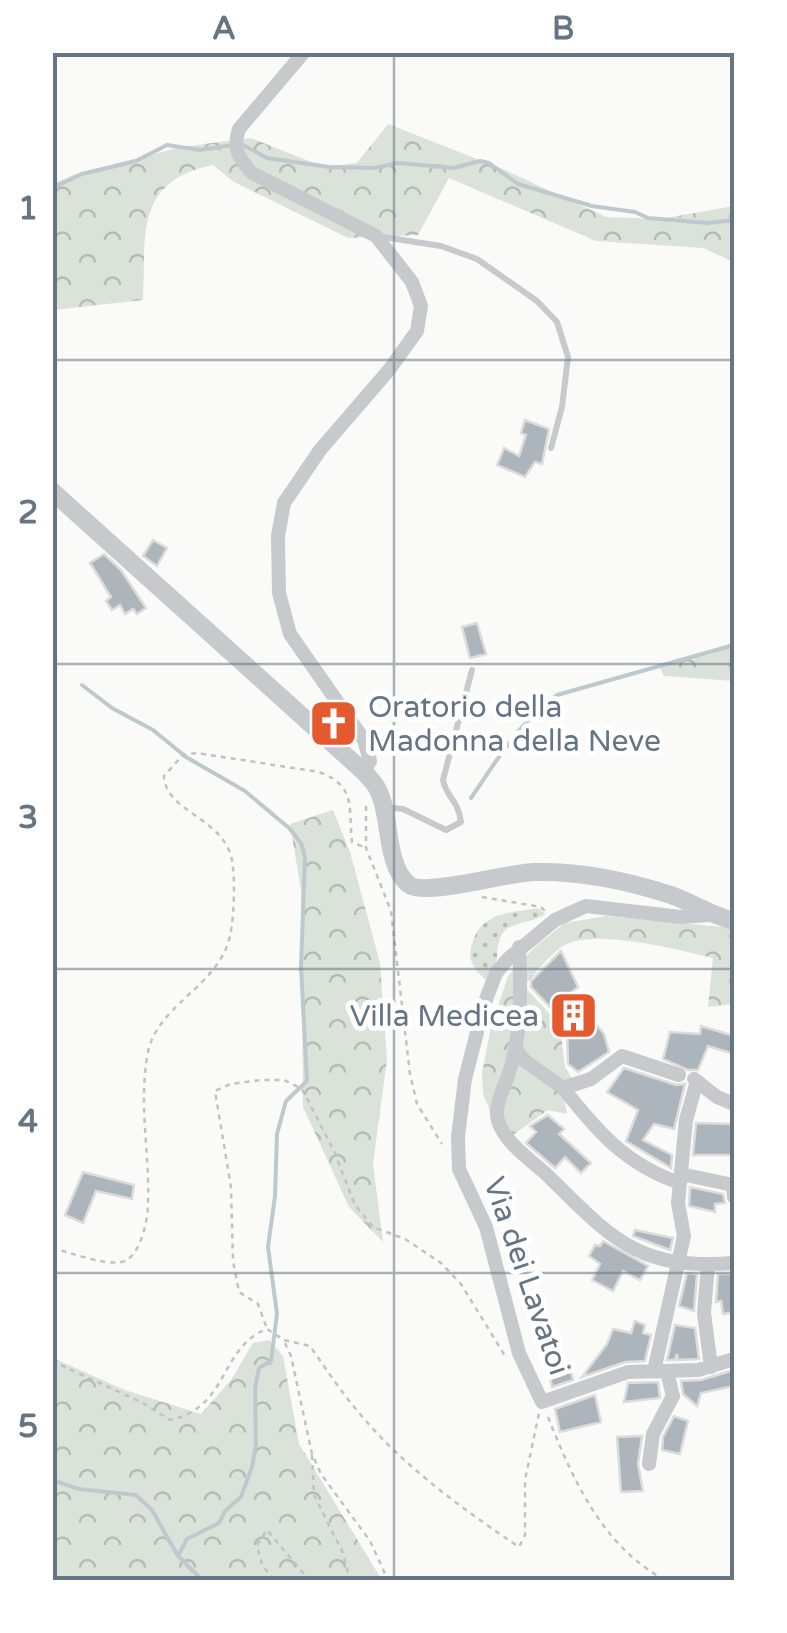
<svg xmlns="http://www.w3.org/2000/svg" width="787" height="1633" font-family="'Varela Round',sans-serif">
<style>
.forest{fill:url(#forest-crowns)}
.park{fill:url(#park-dots)}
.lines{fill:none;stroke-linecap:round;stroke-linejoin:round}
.stream{stroke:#bec9cd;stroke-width:4}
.building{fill:#acb5bb;stroke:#dcdcda;stroke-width:2.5}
.path{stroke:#c0c2c5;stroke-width:2.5;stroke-dasharray:5 5;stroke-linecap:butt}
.service{stroke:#c6cacd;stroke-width:6}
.minor{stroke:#c6cacd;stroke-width:14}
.tertiary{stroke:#c6cacd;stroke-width:18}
.grid{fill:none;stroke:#657583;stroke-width:2.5;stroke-opacity:0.55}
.labels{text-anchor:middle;stroke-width:10;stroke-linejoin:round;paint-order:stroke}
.poi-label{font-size:30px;fill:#657583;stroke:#fff;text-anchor:start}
.street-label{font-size:30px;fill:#657583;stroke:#fff}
.neatline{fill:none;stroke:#657583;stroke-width:4}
.grid-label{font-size:32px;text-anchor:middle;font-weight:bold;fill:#657583}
</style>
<defs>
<pattern id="forest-crowns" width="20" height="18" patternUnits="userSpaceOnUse" patternTransform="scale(2.5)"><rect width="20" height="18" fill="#dbe2d9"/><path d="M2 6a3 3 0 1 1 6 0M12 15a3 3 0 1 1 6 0" fill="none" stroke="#b5bcb5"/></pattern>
<pattern id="park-dots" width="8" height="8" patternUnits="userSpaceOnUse" patternTransform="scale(2.5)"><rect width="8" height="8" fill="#dbe2d9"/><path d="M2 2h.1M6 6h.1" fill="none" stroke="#b5bcb5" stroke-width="1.8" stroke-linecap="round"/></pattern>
</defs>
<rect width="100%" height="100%" fill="#fafaf8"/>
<path class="forest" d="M 388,124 L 505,170 L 606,217 L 660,219 L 734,206 L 734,262 L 703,248 L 596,241 L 449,178 L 418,235 L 348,238 L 234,182 L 213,165 C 134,181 146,236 143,300 L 53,310 L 52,184 L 76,174 L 181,147 L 251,138 L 324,167 L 357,163 Z
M 734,643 L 734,681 L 664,676 L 659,666 Z
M 333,810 L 350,852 L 380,963 L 387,1059 L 373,1164 L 383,1242 L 349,1207 L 303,1107 L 301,890 L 290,824 Z
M 605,916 L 734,928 L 734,1004 L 708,1007 L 713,958 C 680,950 592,927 563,946 C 548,956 536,973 524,986 L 560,1025 L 565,1067 L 576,1085 L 564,1099 L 567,1114 L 548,1110 L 503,1142 L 483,1094 L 482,1073 L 491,1027 L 508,976 L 536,946 L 565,923 Z
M 269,1340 L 283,1356 L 299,1444 L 382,1580 L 53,1580 L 53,1358 L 125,1390 L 201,1414 L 231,1380 L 253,1343 Z"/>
<path class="park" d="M 538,908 L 546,914 C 534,921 527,921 515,925 C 498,930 498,944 497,958 C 496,965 490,975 487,981 C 473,968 466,960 473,941 C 483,912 511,913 538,908 Z"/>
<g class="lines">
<path class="stream" d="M 243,145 L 267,158 L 329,167 L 374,168 L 398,163 L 454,168 L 480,161 L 489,163 L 518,184 L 592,206 L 635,212 L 648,218 L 708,223 L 734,220
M 52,188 L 82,174 L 136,161 L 167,145 L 200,150 L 233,145
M 82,685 L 112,708 L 153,730 L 186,757 L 245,791 L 289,828 L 301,843 L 305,857 L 301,966 L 307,1081 L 286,1101 L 277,1134 L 275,1196 L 268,1247 L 277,1314 L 271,1361 L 259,1368 L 255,1388 L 256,1444 L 252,1467 L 241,1497 L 225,1511 L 219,1523 L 187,1539 L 178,1556
M 471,798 C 498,759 518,723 557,695 L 734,645
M 52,1480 L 79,1489 L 136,1495 L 152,1510 L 178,1556 L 202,1580"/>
</g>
<path class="building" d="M 525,420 L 549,429 L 542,464 L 535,462 L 525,477 L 497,465 L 504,448 L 519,456 L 526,435 L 521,433 Z
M 153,540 L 167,548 L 157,566 L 143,556 Z
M 104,554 L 121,570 L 146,608 L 137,614 L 133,609 L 125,614 L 120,605 L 112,610 L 106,601 L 111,597 L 90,563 Z
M 477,623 L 486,654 L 470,658 L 462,627 Z
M 324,701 L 349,738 L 347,740 L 315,711 Z
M 561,951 L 578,987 L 571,993 L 604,1034 L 609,1052 L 578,1072 L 568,1064 L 567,1025 L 531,987 L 531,981 Z
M 701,1026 L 734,1036 L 734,1054 L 708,1046 L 698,1070 L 688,1070 L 663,1059 L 670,1032 L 700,1034 Z
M 624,1068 L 676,1085 L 685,1084 L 674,1129 L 654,1124 L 643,1140 L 672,1155 L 671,1168 L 626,1141 L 638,1110 L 607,1092 Z
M 548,1115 L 564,1129 L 559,1134 L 591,1163 L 581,1173 L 565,1157 L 555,1168 L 526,1143 L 536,1132 L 530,1126 Z
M 696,1123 L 734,1124 L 734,1155 L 693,1155 Z
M 83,1172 L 134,1185 L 132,1199 L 96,1191 L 83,1223 L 65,1215 Z
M 690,1187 L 723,1194 L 725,1203 L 715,1204 L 715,1212 L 689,1206 Z
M 635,1230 L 673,1238 L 670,1250 L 633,1236 Z
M 603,1241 L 648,1266 L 640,1280 L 623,1271 L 613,1291 L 592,1280 L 600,1264 L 589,1256 L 595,1245 L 600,1246 Z
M 687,1273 L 697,1274 L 694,1311 L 679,1306 Z
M 718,1274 L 734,1274 L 734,1312 L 723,1314 L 721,1301 L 716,1302 Z
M 635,1321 L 645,1325 L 643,1333 L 651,1335 L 645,1361 L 625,1362 L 582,1377 L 607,1344 L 613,1329 L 631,1333 Z
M 675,1325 L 695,1328 L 699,1359 L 678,1360 L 677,1354 L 675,1360 L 667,1360 Z
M 569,1362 L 573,1380 L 552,1387 L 548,1366 Z
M 734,1370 L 734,1386 L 701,1393 L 697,1406 L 683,1394 L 681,1381 L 701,1380 Z
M 658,1382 L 660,1398 L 624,1402 L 628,1383 Z
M 595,1395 L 601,1422 L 560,1432 L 555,1409 Z
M 674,1416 L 688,1421 L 680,1454 L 662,1450 L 663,1437 Z
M 642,1436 L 638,1464 L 643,1491 L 621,1492 L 617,1437 Z"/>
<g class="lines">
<path class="path" d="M 366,806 L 366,848 L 391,911 L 410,1074 L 417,1104 L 442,1144
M 482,897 L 541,907 L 546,912
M 52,1248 C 69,1252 112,1269 127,1260 C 141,1251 148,1220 148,1204 C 150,1153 138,1103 148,1052 C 157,1007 214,987 228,943 C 234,927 235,885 233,868 C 230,817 166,815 164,776 L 183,755 L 197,753 L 319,772 C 357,786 348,807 352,842 L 366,848
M 266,1326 L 258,1304 L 239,1292 L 233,1261 L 231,1187 L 215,1091 L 230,1084 L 261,1080 L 284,1080 L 302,1089 L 334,1151 L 355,1205 L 373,1227 L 405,1239 L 441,1263 L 461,1284 L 505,1356
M 285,1343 L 291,1356 L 312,1454 L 321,1474 L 370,1541 L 388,1580
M 52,1361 L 143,1403 L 170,1420 C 230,1407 219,1347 267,1329 L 284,1340 L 310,1346 C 326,1369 342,1393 360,1414 C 404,1467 463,1509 519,1547 L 525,1535 L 525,1480 L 539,1413
M 548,1417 C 573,1480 603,1547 665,1580
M 312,1455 L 314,1495 L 343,1553 L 350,1580
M 274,1580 L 262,1565 L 257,1545 L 267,1530 L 309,1580"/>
<path class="service" d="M 377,236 L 441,246 L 477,259 L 537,301 L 557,322 L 568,357 L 562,407 L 551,448
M 385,807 L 403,809 L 446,830 L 461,822 C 458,799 446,797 443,780 L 472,670"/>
<path class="minor" d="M 304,52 L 239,129 C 232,149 239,158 252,173 L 376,236 L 412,282 L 421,306 L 417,331 L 389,370 L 320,450 L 284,503 L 278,536 L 279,593 L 290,634 L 364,740 L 370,761 L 364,772
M 710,915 L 681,917 L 586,906 L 555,920 L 508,959 L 496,973 L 484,1005 L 465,1079 L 458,1137 L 459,1169 L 486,1227 L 519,1353 L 542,1402 L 628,1372 L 698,1370 L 734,1359
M 519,947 C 521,990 522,1036 508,1076 C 503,1089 494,1107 498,1121 C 505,1142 528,1158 544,1172 C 610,1236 635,1271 734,1263
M 517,1051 L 525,1061 L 563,1088 L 591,1079 L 622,1056 L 679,1075
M 694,1079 L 717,1097 L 734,1104
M 563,1088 C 597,1131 626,1165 680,1183
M 681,1174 L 733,1185 L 734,1197
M 708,1265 L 704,1313 L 711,1367
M 654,1371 L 684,1236 L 678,1203 L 686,1120 L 697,1081
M 649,1464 L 653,1434 L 673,1396 L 667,1372"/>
<path class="tertiary" d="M 52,491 L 364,772 C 368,777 375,783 378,790 C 392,817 384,862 408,884 C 424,898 508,872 535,872 C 581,871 628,881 671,895 C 693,903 711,915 734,921"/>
</g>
<path class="grid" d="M 394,52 L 394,1580M 52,360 L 734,360M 52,664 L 734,664M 52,969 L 734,969M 52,1273 L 734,1273"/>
<defs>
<symbol id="church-square" viewBox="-11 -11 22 22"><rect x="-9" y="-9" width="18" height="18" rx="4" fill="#e4592d" stroke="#fff"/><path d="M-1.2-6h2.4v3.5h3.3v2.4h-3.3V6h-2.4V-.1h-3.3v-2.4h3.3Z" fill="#fff"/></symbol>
<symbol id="building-square" viewBox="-11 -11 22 22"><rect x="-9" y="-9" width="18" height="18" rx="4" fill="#e4592d" stroke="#fff"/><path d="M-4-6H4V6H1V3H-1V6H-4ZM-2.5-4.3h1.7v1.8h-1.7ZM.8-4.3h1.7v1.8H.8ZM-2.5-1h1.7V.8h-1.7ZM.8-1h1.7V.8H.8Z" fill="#fff"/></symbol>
</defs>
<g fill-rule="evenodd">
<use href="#church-square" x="306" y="696" width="55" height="55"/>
<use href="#building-square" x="546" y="988" width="55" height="55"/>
</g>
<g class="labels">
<g class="poi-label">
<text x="368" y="717">Oratorio della<tspan x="368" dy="34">Madonna della Neve</tspan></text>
<text x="539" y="1026" text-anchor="end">Villa Medicea</text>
</g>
<g class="street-label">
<text transform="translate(527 1276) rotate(71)" y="10">Via dei Lavatoi</text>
</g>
</g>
<rect width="787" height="1633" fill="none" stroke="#ffffff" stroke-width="110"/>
<rect x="55" y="55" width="677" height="1523" class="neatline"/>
<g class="grid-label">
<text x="224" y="39">A</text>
<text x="563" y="39">B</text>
<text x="28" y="219">1</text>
<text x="28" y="523">2</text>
<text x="28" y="828">3</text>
<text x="28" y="1132">4</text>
<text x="28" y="1437">5</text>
</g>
</svg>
